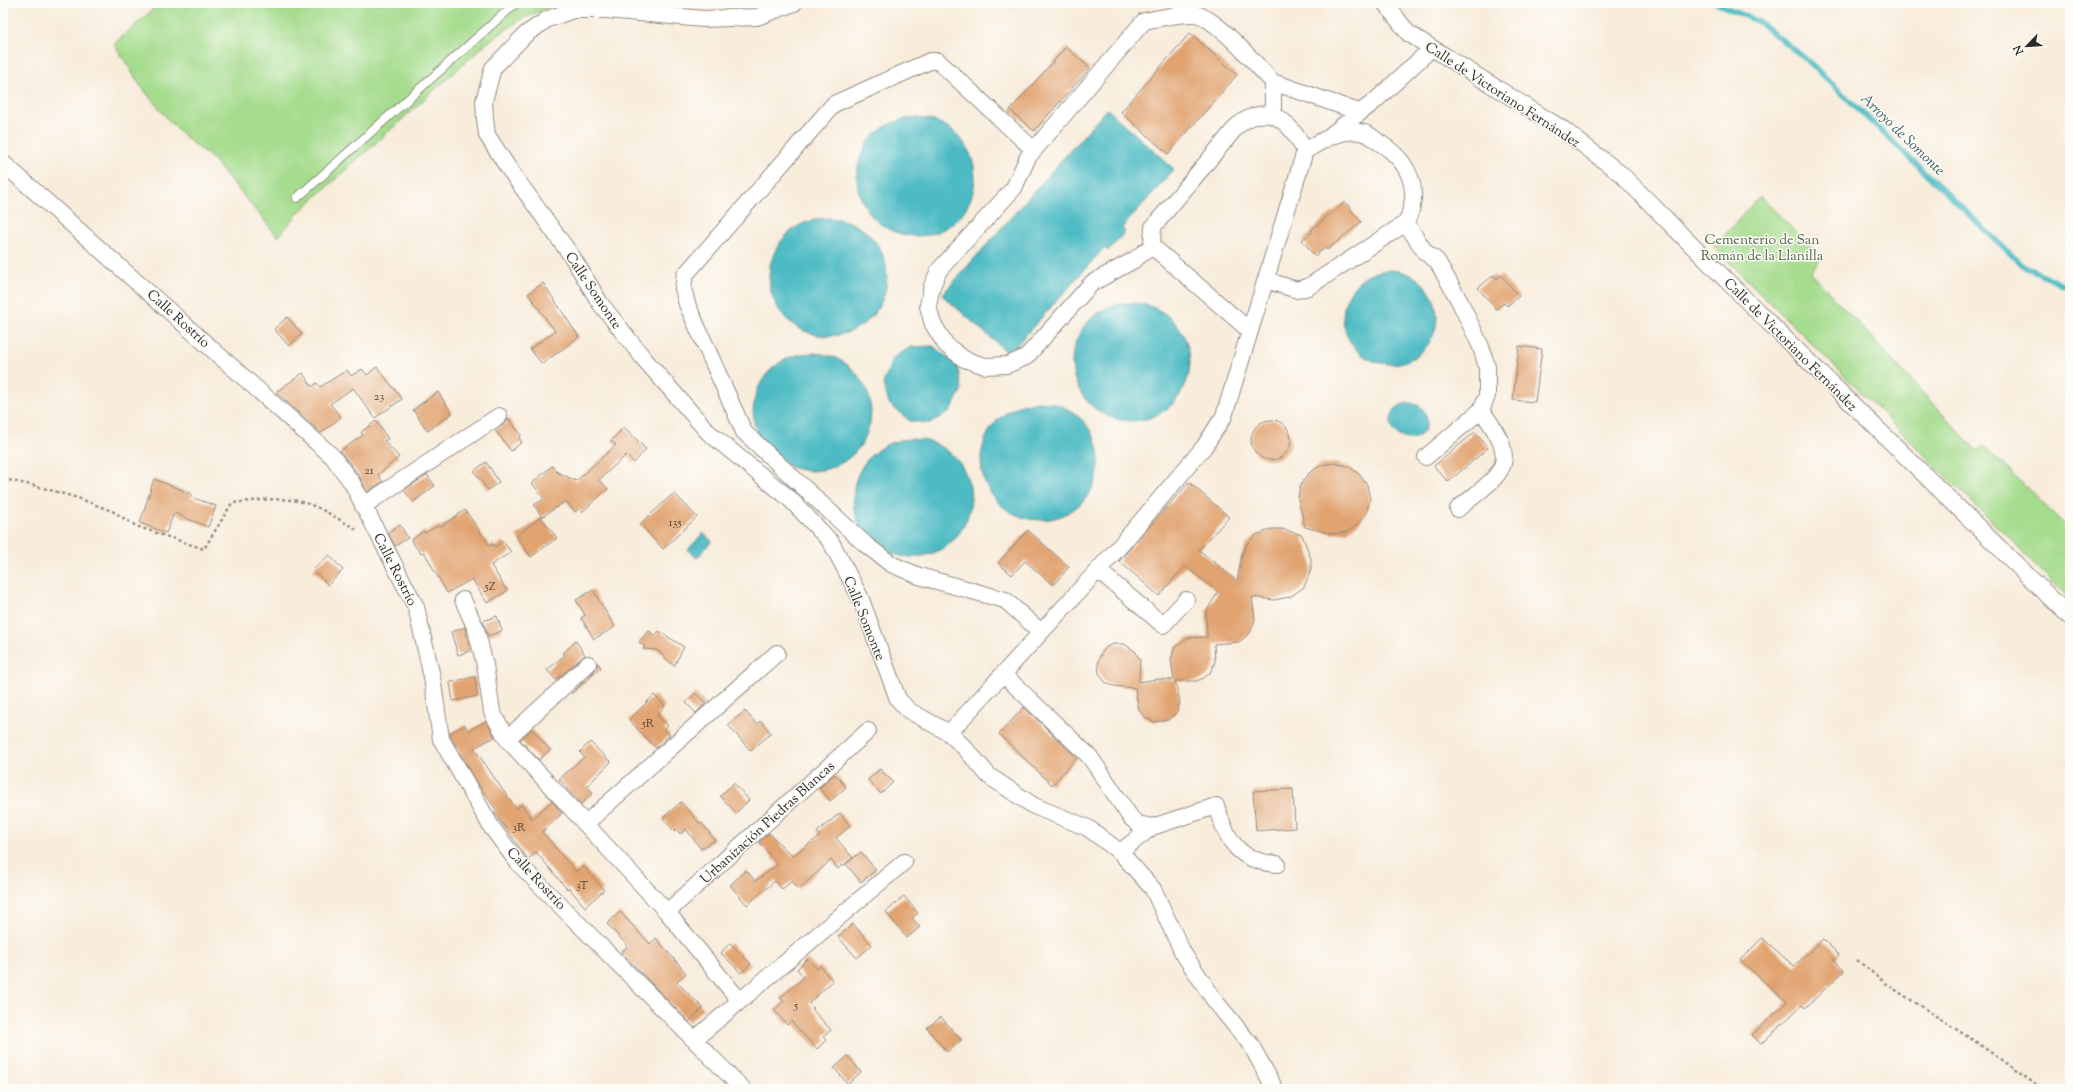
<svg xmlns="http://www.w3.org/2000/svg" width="2073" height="1092" font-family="'Sorts Mill Goudy',serif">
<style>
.green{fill:#a5dc8d;stroke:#68845c}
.water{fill:#4dbbc4;stroke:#3c7378}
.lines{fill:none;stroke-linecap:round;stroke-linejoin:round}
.stream{stroke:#4dbbc4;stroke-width:5.5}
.building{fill:#e1a36f}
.service-casing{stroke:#928c83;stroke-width:10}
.minor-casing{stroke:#928c83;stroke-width:18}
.path{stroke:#928c83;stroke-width:2.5;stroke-dasharray:3 3;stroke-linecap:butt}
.service{stroke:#fff;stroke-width:8}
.minor{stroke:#fff;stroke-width:16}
.labels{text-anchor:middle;stroke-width:3;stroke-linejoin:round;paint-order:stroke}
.number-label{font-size:12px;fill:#58493c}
.street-label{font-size:14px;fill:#2b2b2b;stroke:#fdfcf7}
.park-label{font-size:14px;fill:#506048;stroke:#fdfcf7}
.water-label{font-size:15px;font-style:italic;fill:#375d61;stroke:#fdfcf7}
</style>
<rect width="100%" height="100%" fill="#fdfcf7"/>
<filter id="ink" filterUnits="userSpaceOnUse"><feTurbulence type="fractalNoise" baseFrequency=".025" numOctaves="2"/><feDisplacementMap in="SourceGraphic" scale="8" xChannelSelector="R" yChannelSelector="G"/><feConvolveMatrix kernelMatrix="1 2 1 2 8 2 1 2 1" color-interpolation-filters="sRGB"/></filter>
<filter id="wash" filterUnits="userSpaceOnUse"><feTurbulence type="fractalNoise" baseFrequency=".012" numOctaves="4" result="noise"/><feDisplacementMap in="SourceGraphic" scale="16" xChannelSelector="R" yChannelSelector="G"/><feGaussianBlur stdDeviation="0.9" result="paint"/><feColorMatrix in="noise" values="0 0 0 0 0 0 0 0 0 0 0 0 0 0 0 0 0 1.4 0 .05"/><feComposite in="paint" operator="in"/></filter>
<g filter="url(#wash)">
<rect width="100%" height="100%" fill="#f8ecdb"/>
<path class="green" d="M 160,3 L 557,3 L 520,20 L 488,42 L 300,211 L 278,237 L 211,157 L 193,144 L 170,122 L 140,85 L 114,44 Z
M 1760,196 L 1821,257 L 1811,273 L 1977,451 L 1984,446 L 2070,530 L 2070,599 L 1714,247 Z"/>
<path class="water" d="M 1107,109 L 1174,169 L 1122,228 L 1125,232 L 1108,251 L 1104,248 L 1009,354 L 942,295 Z
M857 177a59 59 0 1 1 118 0a59 59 0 1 1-118 0Z
M769 277a59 59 0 1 1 118 0a59 59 0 1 1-118 0Z
M1343 317a47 47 0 1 1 94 0a47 47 0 1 1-94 0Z
M1072 362a59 59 0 1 1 118 0a59 59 0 1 1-118 0Z
M 933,346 L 957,365 L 962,389 L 950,412 L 930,423 L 910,421 L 889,404 L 883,384 L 892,359 L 910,347 Z
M753 412a59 59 0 1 1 118 0a59 59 0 1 1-118 0Z
M981 461a59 59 0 1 1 118 0a59 59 0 1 1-118 0Z
M1391 421a18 18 0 1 1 36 0a18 18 0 1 1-36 0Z
M853 498a59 59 0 1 1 118 0a59 59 0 1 1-118 0Z
M 703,533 L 712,541 L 697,558 L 688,550 Z"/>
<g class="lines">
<path class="stream" d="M 1716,3 L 1759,22 L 1806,59 L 2021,264 L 2062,285 L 2070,285"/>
</g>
<g id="blocks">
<path class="building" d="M 1190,33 L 1237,75 L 1168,154 L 1121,112 Z
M 1066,47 L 1090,68 L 1034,131 L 1010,110 Z
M 1345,202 L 1361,222 L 1327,250 L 1325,248 L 1315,256 L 1302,240 L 1312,232 L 1311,230 Z
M 1494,275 L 1497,279 L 1501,275 L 1519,296 L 1507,306 L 1504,303 L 1496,309 L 1478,288 Z
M 543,283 L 579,337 L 542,364 L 530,349 L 555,331 L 528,294 Z
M 287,317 L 302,334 L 289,346 L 274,329 Z
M 1519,346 L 1542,349 L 1535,402 L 1513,400 Z
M 377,367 L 402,399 L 375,418 L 353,388 L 330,404 L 341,417 L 321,433 L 276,392 L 303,373 L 312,387 L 317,383 L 320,387 L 347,370 L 351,376 L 362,369 L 367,375 Z
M 438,392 L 452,413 L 428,431 L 413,410 Z
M 508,418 L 521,435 L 519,438 L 522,442 L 511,451 L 495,430 L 505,424 Z
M1251 440a20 20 0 1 1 40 0a20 20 0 1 1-40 0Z
M 376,421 L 388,439 L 384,441 L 399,457 L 378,475 L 383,482 L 367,492 L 359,475 L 340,451 L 363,435 L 361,432 Z
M 624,427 L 646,449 L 634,463 L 626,455 L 599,480 L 608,489 L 582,512 L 579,509 L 575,512 L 566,501 L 542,517 L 534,505 L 544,499 L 532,483 L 552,466 L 557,472 L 576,481 L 616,445 L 611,441 Z
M 1475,432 L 1488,448 L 1448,482 L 1434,466 Z
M 486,462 L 499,482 L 488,490 L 474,471 Z
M 1334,463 L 1348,466 L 1359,474 L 1367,485 L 1370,499 L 1366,514 L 1357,525 L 1347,532 L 1333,534 L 1305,527 L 1298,498 L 1300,486 L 1309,473 L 1321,465 Z
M 427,475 L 435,486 L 413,502 L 404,490 Z
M 154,479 L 192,494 L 191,497 L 216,506 L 208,527 L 174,513 L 166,533 L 140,523 Z
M 1189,482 L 1229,517 L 1199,550 L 1237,581 L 1242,554 L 1246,545 L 1256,535 L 1272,529 L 1282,529 L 1302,535 L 1311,559 L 1311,570 L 1304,587 L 1290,597 L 1274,600 L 1252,597 L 1255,620 L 1250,633 L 1239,642 L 1214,644 L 1215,662 L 1210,673 L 1204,678 L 1196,681 L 1175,681 L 1180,701 L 1177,712 L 1168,720 L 1154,722 L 1144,717 L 1139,710 L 1135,688 L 1113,686 L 1105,682 L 1099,673 L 1098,662 L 1101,654 L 1106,647 L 1114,644 L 1124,644 L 1135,651 L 1140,660 L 1139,682 L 1158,679 L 1174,680 L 1171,659 L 1175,647 L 1188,638 L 1207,637 L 1206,612 L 1218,592 L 1185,566 L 1159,596 L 1119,561 Z
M 674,493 L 697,517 L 663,549 L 640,524 Z
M 465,510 L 490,546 L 493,544 L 495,547 L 503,541 L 511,552 L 491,565 L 507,591 L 487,603 L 472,579 L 447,593 L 424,552 L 421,554 L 411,540 L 424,531 L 425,533 L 439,525 L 440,527 Z
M 541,517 L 557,538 L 531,557 L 516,536 Z
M 400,525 L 408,538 L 395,546 L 388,532 Z
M 1028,530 L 1069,567 L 1053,585 L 1025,561 L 1012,575 L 998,563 Z
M 329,555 L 343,570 L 328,585 L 313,570 Z
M 593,590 L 615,627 L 594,639 L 581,618 L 585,615 L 576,600 Z
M 497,616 L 502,631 L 488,636 L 483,621 Z
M 465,627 L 470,651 L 458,655 L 451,632 Z
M 649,631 L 655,636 L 659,631 L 684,647 L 674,666 L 657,650 L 643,649 L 645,647 L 639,642 Z
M 576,641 L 585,655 L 556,680 L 547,670 L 565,655 L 563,653 Z
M 598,663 L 601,668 L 571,694 L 594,671 Z
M 475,677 L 478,696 L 453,701 L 450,682 Z
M 695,693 L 706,703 L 696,713 L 686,703 Z
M 654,695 L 665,706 L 657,715 L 668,726 L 664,729 L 670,735 L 656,748 L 629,720 Z
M 1024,707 L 1077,758 L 1052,785 L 999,734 Z
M 745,711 L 757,724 L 761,721 L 771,733 L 751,751 L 728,725 Z
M 486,721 L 495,737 L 474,748 L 502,789 L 516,808 L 522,805 L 532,819 L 552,801 L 562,813 L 542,832 L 576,872 L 583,866 L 604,890 L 585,907 L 569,888 L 567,889 L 536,852 L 528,859 L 494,812 L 497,811 L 479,785 L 450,736 L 450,733 L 465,725 L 468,731 Z
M 532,729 L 550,750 L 539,760 L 520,740 Z
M 590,742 L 611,762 L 587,786 L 593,793 L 581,804 L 566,788 L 567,787 L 559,779 L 584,757 L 580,752 Z
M 880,769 L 893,782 L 881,794 L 868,780 Z
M 835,774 L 846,787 L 830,801 L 819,788 Z
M 734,783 L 749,800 L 736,813 L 720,796 Z
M 1293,789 L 1295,828 L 1256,831 L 1253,791 Z
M 681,802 L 700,824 L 702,823 L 715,840 L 701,849 L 686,829 L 680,834 L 676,829 L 674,831 L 663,818 Z
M 840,813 L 850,826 L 836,838 L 853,858 L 843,866 L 842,865 L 838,869 L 831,860 L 799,889 L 792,881 L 782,889 L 775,881 L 747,905 L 730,885 L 746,870 L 755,881 L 778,865 L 759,842 L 769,833 L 792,856 L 820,836 L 817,832 Z
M 861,852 L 876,870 L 861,882 L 846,864 Z
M 904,896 L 918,913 L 912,918 L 920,927 L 907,938 L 886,912 Z
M 620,912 L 650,944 L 656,938 L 686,973 L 677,982 L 703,1008 L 689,1022 L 621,952 L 628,946 L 607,924 Z
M 853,924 L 872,945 L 857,958 L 838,937 Z
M 1762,938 L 1794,966 L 1823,939 L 1839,955 L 1834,960 L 1844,971 L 1805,1008 L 1802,1005 L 1761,1044 L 1752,1035 L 1787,1002 L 1740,960 Z
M 730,943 L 751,964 L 741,973 L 721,953 Z
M 807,959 L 817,969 L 820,966 L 833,981 L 809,1003 L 814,1008 L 812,1009 L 831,1030 L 823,1037 L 826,1040 L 817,1049 L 791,1021 L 787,1025 L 774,1010 L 784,1001 L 780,998 L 804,977 L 797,969 Z
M 941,1017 L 961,1040 L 947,1052 L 927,1028 Z
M 848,1056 L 861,1072 L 848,1084 L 834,1068 Z"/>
</g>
</g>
<g filter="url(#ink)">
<use href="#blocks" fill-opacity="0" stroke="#928c83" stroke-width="1"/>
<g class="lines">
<defs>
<path id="service" d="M 297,198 L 516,3"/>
<path id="minor" d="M 794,3 L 757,17 L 703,19 L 607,10 L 573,10 L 548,19 L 526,34 L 493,68 L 484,101 L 485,118 L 487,135 L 509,169 L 573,258 L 600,303 L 645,360 L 708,432 L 790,499 L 831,542 L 860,597 L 898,699 L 908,710 L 949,733 L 965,748 L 989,776 L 1034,806 L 1088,828 L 1120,852 L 1153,889 L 1183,953 L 1215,1001 L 1251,1045 L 1275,1089
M 1385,3 L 1408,33 L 1564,130 L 1621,174 L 1759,313 L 2070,617
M 1273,82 L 1359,112
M 1332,134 L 1375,101 L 1432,48
M 1034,150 L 938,61 L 930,61 L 834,104 L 685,275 L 683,288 L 687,304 L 744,432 L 773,459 L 865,544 L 891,564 L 919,576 L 1005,600 L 1041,632
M 3,163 L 332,456 L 352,483 L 416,607 L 432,677 L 441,739 L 492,828 L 519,864 L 743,1089
M 1406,223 L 1425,252 L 1437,261 L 1460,302 L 1481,347 L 1487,367 L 1487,396 L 1481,410 L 1426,457
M 1152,246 L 1250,331
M 1266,280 L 1297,290 L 1308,287 L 1406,223 C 1422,190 1410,162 1380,143 C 1375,140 1370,134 1364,133 C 1342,127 1323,140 1305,151
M 363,506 L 499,416
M 1458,509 C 1504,471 1522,465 1481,410
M 1098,570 L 1163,625 L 1186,600
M 463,600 L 476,629 L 485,665 L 492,712 L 507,739 L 667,912 L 740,1001
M 1003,674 L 1090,757 L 1131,818 L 1138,824 L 1152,827 L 1216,806 C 1227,840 1238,862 1277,864
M 949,733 L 1120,546 L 1204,447 L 1224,416 L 1305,151 C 1295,132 1280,108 1255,116 C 1249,117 1243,122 1238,125 L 1153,227 L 1152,246 L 1134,260 L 1092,283 L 1026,357 L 1007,365 L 985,366 L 964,359 L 946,345 L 933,324 L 928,306 L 932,286 L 939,270 L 1014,188 L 1028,157 L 1144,21 C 1160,18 1179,13 1195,14 C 1216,17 1257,66 1273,82 L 1273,115
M 507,739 L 588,664
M 585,824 L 777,653
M 1120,852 L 1152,827
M 667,912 L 868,731
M 695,1039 L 904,862"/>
</defs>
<use href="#service" class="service-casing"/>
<use href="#minor" class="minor-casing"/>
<path class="path" d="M 3,479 L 36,486 L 78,498 L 114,512 L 136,526 L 204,549 L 232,503 C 253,501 277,497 298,501 C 320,506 338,519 357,530
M 1857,960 L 1888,985 L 1979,1044 L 2042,1089"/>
<use href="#service" class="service"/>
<use href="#minor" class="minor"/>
</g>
</g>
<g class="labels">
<g class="number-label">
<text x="379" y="400">23</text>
<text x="369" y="474">21</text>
<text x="675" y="526">135</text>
<text x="490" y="590">5Z</text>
<text x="648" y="727">5R</text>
<text x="519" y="831">3R</text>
<text x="582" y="889">3T</text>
<text x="796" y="1009">5</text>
</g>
<g class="street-label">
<text transform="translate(1503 94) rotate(33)" y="5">Calle de Victoriano Fernández</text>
<text transform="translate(594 290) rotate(56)" y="5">Calle Somonte</text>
<text transform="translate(179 318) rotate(42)" y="5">Calle Rostrío</text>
<text transform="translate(1791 344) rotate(45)" y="5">Calle de Victoriano Fernández</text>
<text transform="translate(396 569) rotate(63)" y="5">Calle Rostrío</text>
<text transform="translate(865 618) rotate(68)" y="5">Calle Somonte</text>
<text transform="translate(767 822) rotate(-42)" y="5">Urbanización Piedras Blancas</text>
<text transform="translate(537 878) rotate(47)" y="5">Calle Rostrío</text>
</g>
<g class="park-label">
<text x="1762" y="244">Cementerio de San<tspan x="1762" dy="16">Román de la Llanilla</tspan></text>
</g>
<g class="water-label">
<text transform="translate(1903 134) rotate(44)" y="5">Arroyo de Somonte</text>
</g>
</g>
<rect width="2073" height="1092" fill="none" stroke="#fdfcf7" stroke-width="16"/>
<g transform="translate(2027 46) rotate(245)" stroke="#fdfcf7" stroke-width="3" paint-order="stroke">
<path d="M0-3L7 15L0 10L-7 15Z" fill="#2b2b2b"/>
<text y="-6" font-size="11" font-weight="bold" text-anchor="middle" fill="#2b2b2b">N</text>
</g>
</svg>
